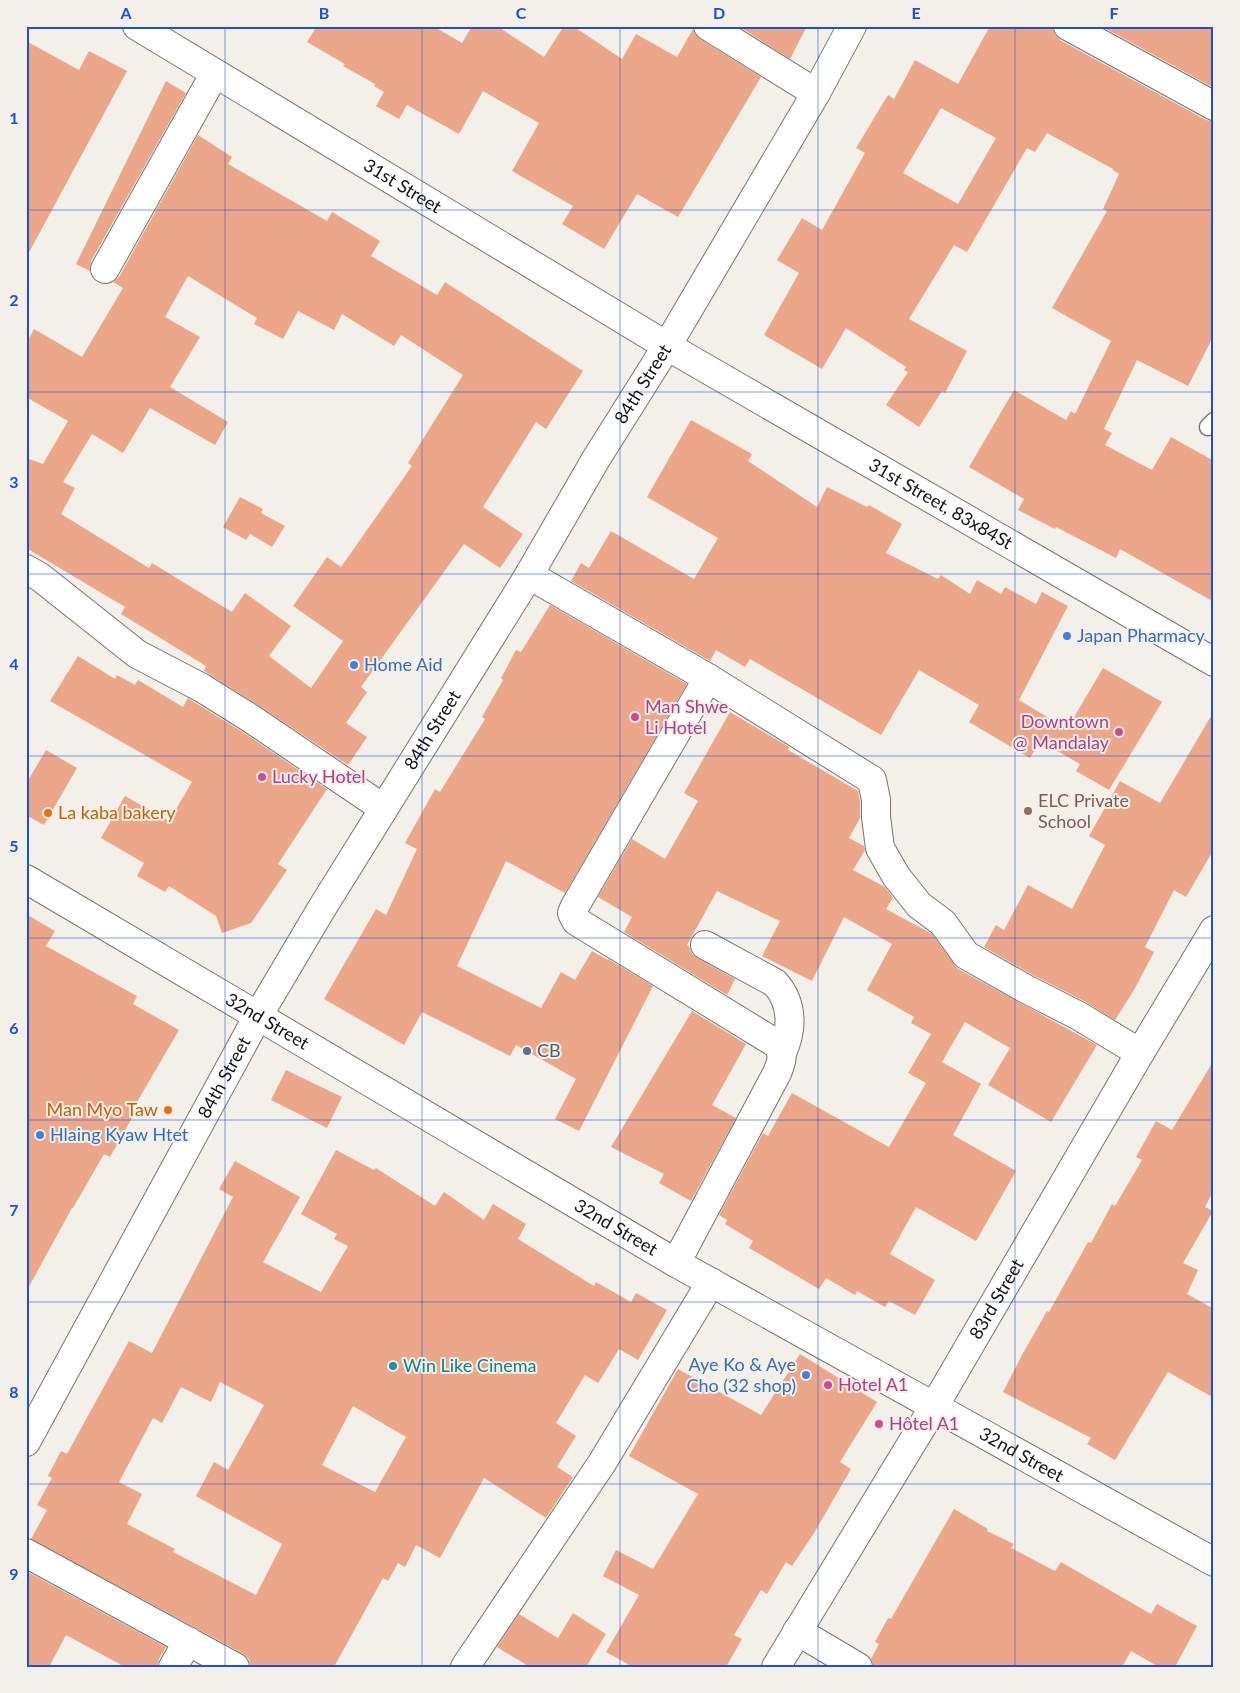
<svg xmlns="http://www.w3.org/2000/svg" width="1240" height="1693" font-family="Lato,sans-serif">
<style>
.building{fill:#eca78b;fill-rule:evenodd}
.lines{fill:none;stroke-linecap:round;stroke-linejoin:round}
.service-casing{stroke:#76756f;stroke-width:19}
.minor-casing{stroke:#76756f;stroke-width:30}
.secondary-casing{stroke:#76756f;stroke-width:30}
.service{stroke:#fff;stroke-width:16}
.minor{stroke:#fff;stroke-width:28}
.secondary{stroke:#fff;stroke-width:28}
.grid{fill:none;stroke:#1d4ed8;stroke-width:1;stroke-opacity:0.55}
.shop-dot{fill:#3f7fe0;stroke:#f2f0e9;stroke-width:2}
.hotel-dot{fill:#d1479c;stroke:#f2f0e9;stroke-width:2}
.education-dot{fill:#8d6e63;stroke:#f2f0e9;stroke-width:2}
.food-dot{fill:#e8710a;stroke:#f2f0e9;stroke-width:2}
.service-dot{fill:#5c6f8a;stroke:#f2f0e9;stroke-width:2}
.culture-dot{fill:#0f9aa8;stroke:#f2f0e9;stroke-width:2}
.labels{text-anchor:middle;stroke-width:4;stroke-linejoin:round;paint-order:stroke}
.street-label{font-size:18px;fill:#12110f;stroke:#f2f0e9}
.shop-label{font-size:18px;fill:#366cbe;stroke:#f2f0e9;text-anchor:start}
.hotel-label{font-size:18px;fill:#b23c85;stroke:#f2f0e9;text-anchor:start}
.education-label{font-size:18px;fill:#785e54;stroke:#f2f0e9;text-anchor:start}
.food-label{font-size:18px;fill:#c56008;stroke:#f2f0e9;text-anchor:start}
.service-label{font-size:18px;fill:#4e5e75;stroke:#f2f0e9;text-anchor:start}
.culture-label{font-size:18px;fill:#0d838f;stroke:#f2f0e9;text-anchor:start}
.neatline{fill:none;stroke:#1d4ed8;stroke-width:2}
.grid-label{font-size:16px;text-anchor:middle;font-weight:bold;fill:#1d4ed8}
</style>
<rect width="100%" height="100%" fill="#f2f0e9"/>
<path class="building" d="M 317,26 L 433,26 L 462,43 L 472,26 L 497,26 L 544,57 L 564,26 L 573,26 L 622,59 L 636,34 L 677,57 L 693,29 L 695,34 L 700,39 L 761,77 L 678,217 L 637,194 L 604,249 L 562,224 L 573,206 L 512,171 L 539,123 L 483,91 L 459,134 L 407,105 L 399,119 L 376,106 L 384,92 L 374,86 L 375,84 L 343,66 L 345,64 L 307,42 Z
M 738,26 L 807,26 L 790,59 Z
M 990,26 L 1052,26 L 1055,34 L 1060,40 L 1206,120 L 1214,122 L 1214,335 L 1188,386 L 1137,360 L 1104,429 L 1112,433 L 1105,445 L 1152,470 L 1171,437 L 1214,461 L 1214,602 L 1120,549 L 1116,558 L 1056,527 L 1055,529 L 1018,510 L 1024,499 L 969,467 L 1014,390 L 1066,420 L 1071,411 L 1075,414 L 1111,341 L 1052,308 L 1107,211 L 1103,209 L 1119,174 L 1113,170 L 1113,169 L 1047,133 L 1035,152 L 1027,148 L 967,252 L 954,245 L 909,319 L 967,351 L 945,393 L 942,391 L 919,427 L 886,405 L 908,372 L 904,370 L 906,367 L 846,328 L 822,369 L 764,335 L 799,273 L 777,260 L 802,218 L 822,230 L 865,153 L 856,148 L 888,95 L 894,99 L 915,60 L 958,84 ZM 941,108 L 996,138 L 958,204 L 903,173 Z
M 1101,26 L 1214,26 L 1214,88 Z
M 26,41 L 79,70 L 89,51 L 127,71 L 26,258 Z
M 166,81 L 186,93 L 91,261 L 90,271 L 76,264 Z
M 198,135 L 232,157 L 228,164 L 327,221 L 332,212 L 380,241 L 371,256 L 437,295 L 445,282 L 583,371 L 546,429 L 536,422 L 483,507 L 523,534 L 500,568 L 464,544 L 361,687 L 367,692 L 346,723 L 367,737 L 348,765 L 258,705 L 204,671 L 206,666 L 121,614 L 125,607 L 26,548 L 26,458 L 43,464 L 68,421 L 26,397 L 26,344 L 34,329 L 82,357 L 123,288 L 113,282 L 119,277 ZM 188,276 L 257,318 L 254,324 L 283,339 L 298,311 L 334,330 L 342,314 L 394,346 L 401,335 L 463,375 L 408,463 L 412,466 L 341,567 L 327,557 L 293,606 L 343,641 L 311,688 L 269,656 L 291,626 L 245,593 L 232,612 L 152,563 L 149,568 L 61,514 L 75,488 L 63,482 L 92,434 L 123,453 L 150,408 L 215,445 L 228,422 L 170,387 L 200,337 L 165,317 Z
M 691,420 L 752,454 L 748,461 L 817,507 L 827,487 L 867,507 L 869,505 L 902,524 L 886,553 L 938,579 L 941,575 L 970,594 L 977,580 L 1001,594 L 1005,587 L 1036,604 L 1042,592 L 1068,606 L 1019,700 L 1067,729 L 1103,668 L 1162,702 L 1109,790 L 1076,771 L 1080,764 L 1040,741 L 1030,758 L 969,722 L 979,705 L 919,670 L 881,735 L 750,659 L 745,667 L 716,650 L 710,661 L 571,581 L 581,563 L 589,568 L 611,531 L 694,579 L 718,538 L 647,497 Z
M 240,497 L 263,509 L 261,513 L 285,526 L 272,547 L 250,534 L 246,540 L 223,527 Z
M 550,605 L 687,684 L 565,893 L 506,861 L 457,966 L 541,1008 L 561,972 L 575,980 L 592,951 L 608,960 L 608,959 L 653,986 L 579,1131 L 555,1119 L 576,1079 L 516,1045 L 510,1056 L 422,1012 L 404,1045 L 324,999 L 376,909 L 386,915 L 417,849 L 405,843 L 435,789 L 440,792 L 485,719 L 482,717 L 503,680 L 501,678 L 516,650 L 521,652 Z
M 78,656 L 115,679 L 117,675 L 135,685 L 138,680 L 183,707 L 188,698 L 194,702 L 241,731 L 327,789 L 278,864 L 287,870 L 251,923 L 222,933 L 216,916 L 169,886 L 165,892 L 137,876 L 144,863 L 101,838 L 125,796 L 169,821 L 192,782 L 50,701 Z
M 1214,711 L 1214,849 L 1186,897 L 1174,890 L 1145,947 L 1154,952 L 1134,990 L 1115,1020 L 1086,1002 L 1033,975 L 984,947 L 996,925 L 1004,930 L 1028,885 L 1072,909 L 1105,845 L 1089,836 L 1120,781 L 1160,803 Z
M 730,712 L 789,747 L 788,750 L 858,791 L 860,802 L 860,818 L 849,838 L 864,846 L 865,850 L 853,870 L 885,887 L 893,898 L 886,909 L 932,934 L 958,969 L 1097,1045 L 1051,1122 L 988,1085 L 1010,1048 L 965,1022 L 942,1062 L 981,1084 L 953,1135 L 1016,1171 L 976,1241 L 916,1207 L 890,1254 L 935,1280 L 915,1315 L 889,1301 L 885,1307 L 857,1291 L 855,1295 L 826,1278 L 819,1289 L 749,1248 L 753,1241 L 725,1224 L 727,1220 L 719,1215 L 763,1133 L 768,1136 L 792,1093 L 889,1147 L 926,1083 L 908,1073 L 931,1034 L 911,1023 L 914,1017 L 867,990 L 892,944 L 844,917 L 812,981 L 762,956 L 780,921 L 717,891 L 687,945 L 689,946 L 692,954 L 697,958 L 735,979 L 727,995 L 624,932 L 632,917 L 598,897 L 632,839 L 665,859 L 698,801 L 684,793 Z
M 46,750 L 77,768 L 44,825 L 26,815 L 26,784 Z
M 26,914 L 55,931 L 46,946 L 137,996 L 133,1004 L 179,1030 L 130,1114 L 133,1116 L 110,1157 L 104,1154 L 73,1208 L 72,1208 L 26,1292 Z
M 692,1011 L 746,1044 L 712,1105 L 736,1118 L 691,1201 L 659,1183 L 664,1174 L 611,1147 Z
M 1214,1060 L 1214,1190 L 1205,1207 L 1213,1211 L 1183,1263 L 1198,1270 L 1187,1294 L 1214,1309 L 1214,1398 L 1168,1372 L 1115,1460 L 1087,1444 L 1091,1438 L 1003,1392 L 1022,1355 L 1047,1311 L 1049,1312 L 1088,1242 L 1091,1243 L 1112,1204 L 1115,1206 L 1142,1160 L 1136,1157 L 1156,1121 L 1172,1130 Z
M 286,1070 L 342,1097 L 327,1128 L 271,1100 Z
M 336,1150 L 374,1170 L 376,1168 L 435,1206 L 444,1192 L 484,1220 L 493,1204 L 526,1224 L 518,1239 L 594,1286 L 596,1282 L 631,1302 L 636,1293 L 667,1310 L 638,1360 L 619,1349 L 598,1383 L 585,1375 L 556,1423 L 576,1436 L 557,1467 L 573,1477 L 546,1518 L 484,1478 L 440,1558 L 416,1545 L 405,1567 L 398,1563 L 388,1581 L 383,1578 L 334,1667 L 251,1667 L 249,1659 L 242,1653 L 31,1539 L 47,1510 L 37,1505 L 52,1478 L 48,1476 L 61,1451 L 67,1454 L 129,1341 L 152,1353 L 233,1197 L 219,1189 L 235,1161 L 300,1197 L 263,1262 L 321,1292 L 348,1246 L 334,1239 L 337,1234 L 301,1214 ZM 220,1382 L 264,1405 L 228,1470 L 214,1462 L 196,1496 L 282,1544 L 256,1595 L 173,1552 L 175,1549 L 127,1524 L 142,1494 L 119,1482 L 153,1418 L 162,1423 L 181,1387 L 211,1402 ZM 353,1406 L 406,1437 L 375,1492 L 322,1465 Z
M 800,1354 L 877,1402 L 840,1462 L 851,1469 L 814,1533 L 792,1566 L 786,1562 L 767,1594 L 761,1590 L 734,1635 L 742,1639 L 726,1667 L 633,1667 L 606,1652 L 639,1595 L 603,1576 L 616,1550 L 653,1569 L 698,1494 L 629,1456 L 678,1369 L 761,1415 Z
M 954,1509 L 988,1529 L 987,1531 L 1014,1544 L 1011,1548 L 1055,1571 L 1061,1562 L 1151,1614 L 1157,1604 L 1197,1626 L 1175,1667 L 1159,1667 L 1131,1651 L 1122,1667 L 874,1667 L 871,1659 L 879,1644 L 875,1642 L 888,1618 L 891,1619 Z
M 26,1571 L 166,1647 L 159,1659 L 157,1667 L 125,1667 L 66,1635 L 49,1667 L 26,1667 Z
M 573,1613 L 606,1634 L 586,1667 L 530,1667 L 497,1647 L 519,1614 L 558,1638 Z"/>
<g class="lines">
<defs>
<path id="service" d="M 1208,427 L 1214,421"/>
<g id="minor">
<path id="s1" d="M 137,26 L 667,346 L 1214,662"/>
<path d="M 708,26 L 816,93"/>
<path d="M 1068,26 L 1214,106"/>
<path d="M 105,269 L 215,73"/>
<path d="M 26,569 L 40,577 L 137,654 L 202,688 L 250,718 L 383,808"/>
<path d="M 529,575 L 708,678 L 575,906 L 572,913 L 576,921 L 777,1044 C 784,1056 782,1061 777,1073 L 676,1263"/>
<path d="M 708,678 L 872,780 L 876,800 L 876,817 L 880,848 L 896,876 L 919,905 L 943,923 L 966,955 L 1026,989 L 1079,1016 L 1140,1053"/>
<path id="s2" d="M 26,879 L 676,1263 L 1214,1562"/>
<path d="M 705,945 L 775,983 C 793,1003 793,1029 782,1053"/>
<path d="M 26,1553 L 235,1667"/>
<path d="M 797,1631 L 858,1667"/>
<path d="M 173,1667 L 188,1641"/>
<path d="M 465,1667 L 602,1463 L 711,1282"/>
<path id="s3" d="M 776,1667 L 935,1405 L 1140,1053 L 1214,930"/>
</g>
<g id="secondary">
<path id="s4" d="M 26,1442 L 258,1016 L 322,908 L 526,580 L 596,459 L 667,346 L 816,93 L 852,26"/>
</g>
</defs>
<use href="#service" class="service-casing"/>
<use href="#minor" class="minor-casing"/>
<use href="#secondary" class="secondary-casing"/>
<use href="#service" class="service"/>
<use href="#minor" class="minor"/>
<use href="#secondary" class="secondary"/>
</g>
<path class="grid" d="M 225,26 L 225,1667M 422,26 L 422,1667M 620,26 L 620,1667M 818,26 L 818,1667M 1015,26 L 1015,1667M 26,210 L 1214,210M 26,392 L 1214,392M 26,574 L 1214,574M 26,756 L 1214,756M 26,938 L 1214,938M 26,1120 L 1214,1120M 26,1302 L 1214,1302M 26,1484 L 1214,1484"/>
<g class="shop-dot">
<circle cx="1067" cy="636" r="5"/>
<circle cx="354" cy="665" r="5"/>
<circle cx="40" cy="1135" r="5"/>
<circle cx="806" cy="1375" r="5"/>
</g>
<g class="hotel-dot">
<circle cx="635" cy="717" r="5"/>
<circle cx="1119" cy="732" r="5"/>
<circle cx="262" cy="777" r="5"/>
<circle cx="828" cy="1385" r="5"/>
<circle cx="879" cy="1424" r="5"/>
</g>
<circle class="education-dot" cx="1028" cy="811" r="5"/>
<g class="food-dot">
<circle cx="48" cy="813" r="5"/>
<circle cx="168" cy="1110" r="5"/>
</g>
<circle class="service-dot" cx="527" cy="1051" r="5"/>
<circle class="culture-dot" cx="393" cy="1366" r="5"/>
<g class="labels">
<g class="street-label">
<text dy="6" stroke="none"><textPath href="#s1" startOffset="310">31st Street</textPath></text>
<text dy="6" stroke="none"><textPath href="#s4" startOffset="1225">84th Street</textPath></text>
<text dy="6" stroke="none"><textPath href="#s1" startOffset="935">31st Street, 83x84St</textPath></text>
<text dy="6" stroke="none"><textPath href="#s4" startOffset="820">84th Street</textPath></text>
<text dy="6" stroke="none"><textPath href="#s2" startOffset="280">32nd Street</textPath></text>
<text dy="6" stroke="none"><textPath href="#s4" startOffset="415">84th Street</textPath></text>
<text dy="6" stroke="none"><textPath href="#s2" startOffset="685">32nd Street</textPath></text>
<text dy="6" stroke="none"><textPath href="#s3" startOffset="429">83rd Street</textPath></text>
<text dy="6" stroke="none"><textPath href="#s2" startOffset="1150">32nd Street</textPath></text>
</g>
<g class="shop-label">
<text x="1077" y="642">Japan Pharmacy</text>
<text x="364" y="671">Home Aid</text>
<text x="50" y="1141">Hlaing Kyaw Htet</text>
<text x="796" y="1371" text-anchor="end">Aye Ko &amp; Aye<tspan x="796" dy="21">Cho (32 shop)</tspan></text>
</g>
<g class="hotel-label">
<text x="645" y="713">Man Shwe<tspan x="645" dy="21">Li Hotel</tspan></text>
<text x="1109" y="728" text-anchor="end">Downtown<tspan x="1109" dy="21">@ Mandalay</tspan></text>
<text x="272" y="783">Lucky Hotel</text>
<text x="838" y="1391">Hotel A1</text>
<text x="889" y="1430">Hôtel A1</text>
</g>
<g class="education-label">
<text x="1038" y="807">ELC Private<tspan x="1038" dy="21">School</tspan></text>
</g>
<g class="food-label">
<text x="58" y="819">La kaba bakery</text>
<text x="158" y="1116" text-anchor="end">Man Myo Taw</text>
</g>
<g class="service-label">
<text x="537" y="1057">CB</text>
</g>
<g class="culture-label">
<text x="403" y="1372">Win Like Cinema</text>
</g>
</g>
<rect width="1240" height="1693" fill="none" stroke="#f2f0e9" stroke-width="55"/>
<rect x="28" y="28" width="1184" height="1638" class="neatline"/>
<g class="grid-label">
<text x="126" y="19">A</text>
<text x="324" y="19">B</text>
<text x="521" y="19">C</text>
<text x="719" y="19">D</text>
<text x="916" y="19">E</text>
<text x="1114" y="19">F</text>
<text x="14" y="124">1</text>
<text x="14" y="306">2</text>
<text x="14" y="488">3</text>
<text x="14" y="670">4</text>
<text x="14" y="852">5</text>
<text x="14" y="1034">6</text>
<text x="14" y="1216">7</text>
<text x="14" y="1398">8</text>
<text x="14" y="1580">9</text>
</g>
</svg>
